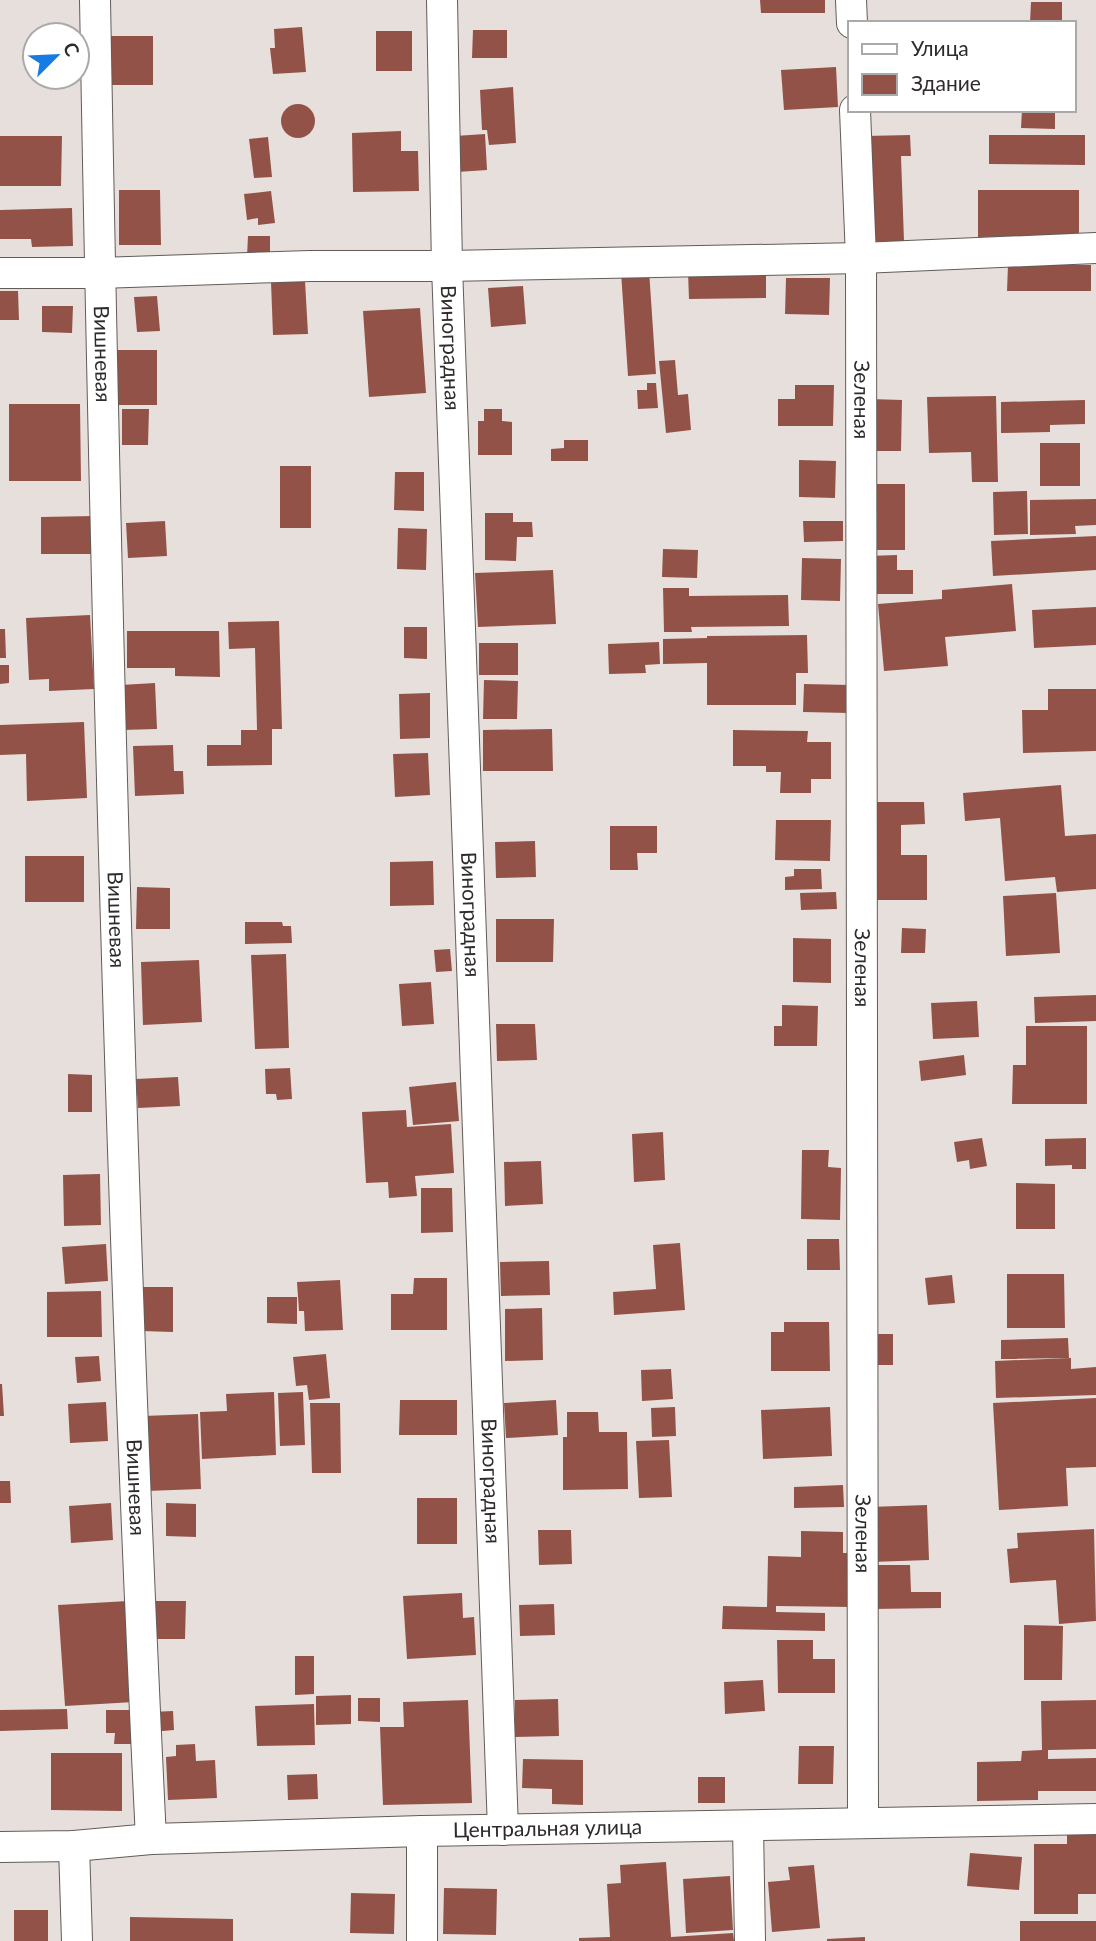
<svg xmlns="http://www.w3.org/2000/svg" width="1096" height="1941" font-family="Lato,sans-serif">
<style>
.building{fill:#935248}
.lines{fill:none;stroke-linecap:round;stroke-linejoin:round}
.street-casing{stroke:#625c59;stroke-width:32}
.street{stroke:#fff;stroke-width:30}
.labels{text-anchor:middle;stroke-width:7;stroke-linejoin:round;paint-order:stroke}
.street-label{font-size:21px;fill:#2e2b2a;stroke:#fff}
</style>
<rect width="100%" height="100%" fill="#e7dfdc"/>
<path class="building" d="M 760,0 L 825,0 L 825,13 L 761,13 Z
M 1031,2 L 1062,2 L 1062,23 L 1030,23 Z
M 302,27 L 306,72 L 273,74 L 270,48 L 275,48 L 274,29 Z
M 473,30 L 507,30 L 507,58 L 472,58 Z
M 376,31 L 412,31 L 412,71 L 376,71 Z
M 108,36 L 153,36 L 153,85 L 109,85 Z
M 836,67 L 838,107 L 784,110 L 781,70 Z
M 513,87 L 516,143 L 489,145 L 487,130 L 482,130 L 480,90 Z
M281 121a17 17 0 1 1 34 0a17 17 0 1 1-34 0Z
M 1022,110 L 1055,110 L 1055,129 L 1021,128 Z
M 401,131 L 401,151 L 418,151 L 419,191 L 353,192 L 352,133 Z
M 485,134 L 487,170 L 457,172 L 455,136 Z
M 910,135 L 911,156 L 901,156 L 904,241 L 868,242 L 865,136 Z
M 989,135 L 1085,135 L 1085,165 L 989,164 Z
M 0,136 L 62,136 L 61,186 L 0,186 Z
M 268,137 L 272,177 L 254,178 L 249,139 Z
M 119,190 L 160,190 L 161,245 L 119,245 Z
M 978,190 L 1079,190 L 1079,236 L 978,237 Z
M 271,191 L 275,223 L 258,225 L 258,218 L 247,220 L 244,194 Z
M 72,208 L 73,246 L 32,247 L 31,239 L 0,239 L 0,210 Z
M 248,236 L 270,236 L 270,256 L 247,256 Z
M 1008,265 L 1091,265 L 1091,291 L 1007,291 Z
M 649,270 L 656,374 L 628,376 L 621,272 Z
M 688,272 L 766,272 L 766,298 L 689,299 Z
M 786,278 L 830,278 L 829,315 L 785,314 Z
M 305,281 L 308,334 L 273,335 L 271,282 Z
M 523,286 L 526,324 L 491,327 L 488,288 Z
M 0,291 L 18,291 L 19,320 L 0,320 Z
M 157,296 L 160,331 L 137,332 L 134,297 Z
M 42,306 L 73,306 L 72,333 L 42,332 Z
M 420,308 L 426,393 L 369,397 L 363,311 Z
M 111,350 L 157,350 L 157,405 L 111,405 Z
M 675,360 L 678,395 L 688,394 L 691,430 L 666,433 L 659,361 Z
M 647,383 L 656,383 L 658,408 L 638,409 L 637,390 L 647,390 Z
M 795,385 L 834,385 L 833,426 L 778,426 L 778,399 L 795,399 Z
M 996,396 L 998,482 L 972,482 L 971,452 L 929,453 L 927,397 Z
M 870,399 L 902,400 L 901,451 L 869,451 Z
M 1085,400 L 1085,424 L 1050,425 L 1050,432 L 1001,433 L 1001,402 Z
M 9,404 L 80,404 L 81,481 L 9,481 Z
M 122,409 L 149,409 L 148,445 L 122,445 Z
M 484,409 L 502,409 L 502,421 L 512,422 L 512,455 L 478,455 L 478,421 L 484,421 Z
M 564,440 L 588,440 L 588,461 L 551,461 L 551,449 L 564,448 Z
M 1040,443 L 1080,443 L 1080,486 L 1040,486 Z
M 799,460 L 836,461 L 835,498 L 799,497 Z
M 280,466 L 311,466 L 311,528 L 280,528 Z
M 395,472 L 424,472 L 424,511 L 394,510 Z
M 866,484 L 905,484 L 905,550 L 866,550 Z
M 1027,491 L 1028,534 L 994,535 L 993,492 Z
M 1096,499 L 1096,525 L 1075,526 L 1076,534 L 1030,535 L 1030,500 Z
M 485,513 L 513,513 L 513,522 L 532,522 L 533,537 L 517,537 L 516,561 L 485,560 Z
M 93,516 L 93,554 L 41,554 L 41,517 Z
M 165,521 L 167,556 L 128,558 L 126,523 Z
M 803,521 L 843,521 L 843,541 L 804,542 Z
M 398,528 L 427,529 L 426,570 L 397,569 Z
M 1096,536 L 1096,570 L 993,576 L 991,541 Z
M 663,549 L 698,550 L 697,578 L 662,577 Z
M 897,555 L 897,570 L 913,570 L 913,594 L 868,594 L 868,556 Z
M 802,558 L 841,559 L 840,601 L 801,600 Z
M 553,570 L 556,624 L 478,627 L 475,573 Z
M 1012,584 L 1016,631 L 945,637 L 948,666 L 884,671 L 878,604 L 942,599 L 942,590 Z
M 663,588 L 689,588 L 689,596 L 788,595 L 789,626 L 691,627 L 692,632 L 664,632 Z
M 1096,607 L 1096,645 L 1034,648 L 1032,610 Z
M 90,615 L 94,689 L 49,691 L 49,679 L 29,680 L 26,618 Z
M 279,621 L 282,729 L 272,729 L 272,765 L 207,766 L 207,745 L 241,745 L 241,730 L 257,730 L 255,648 L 229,649 L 228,622 Z
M 404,627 L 427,627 L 427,659 L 404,658 Z
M 0,629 L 5,629 L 6,658 L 0,658 Z
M 127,631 L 219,631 L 220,677 L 175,676 L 175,668 L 127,668 Z
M 807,635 L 808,673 L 796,673 L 796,705 L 707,705 L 707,663 L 663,664 L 663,639 L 707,638 L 707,636 Z
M 659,642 L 660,664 L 645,665 L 646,673 L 609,674 L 608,644 Z
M 479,643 L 518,643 L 518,675 L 479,675 Z
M 0,665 L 9,665 L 9,683 L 0,684 Z
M 484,680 L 518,681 L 517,719 L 483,719 Z
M 155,683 L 157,729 L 122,730 L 120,685 Z
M 804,684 L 850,685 L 849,713 L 803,712 Z
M 1048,689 L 1096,689 L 1096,751 L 1023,753 L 1022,710 L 1048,710 Z
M 430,693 L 430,738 L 400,739 L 399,694 Z
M 84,722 L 87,798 L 27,801 L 26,754 L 0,755 L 0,725 Z
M 552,729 L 553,771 L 483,771 L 483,730 Z
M 733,730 L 808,731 L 807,742 L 831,742 L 831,779 L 811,779 L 811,793 L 780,793 L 781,772 L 766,772 L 766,766 L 733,766 Z
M 173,745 L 174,771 L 183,771 L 184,794 L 135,796 L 133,746 Z
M 428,753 L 430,795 L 395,797 L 393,754 Z
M 1061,785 L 1065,836 L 1096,834 L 1096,889 L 1057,892 L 1055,877 L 1005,881 L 1000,818 L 965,821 L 963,793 Z
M 870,802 L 924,802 L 925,824 L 901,825 L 901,855 L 927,855 L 927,900 L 871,900 Z
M 776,820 L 831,820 L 830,861 L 775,860 Z
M 610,826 L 657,826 L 657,853 L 637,853 L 638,870 L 610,870 Z
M 535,841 L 536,877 L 496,878 L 495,842 Z
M 25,856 L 84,856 L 84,902 L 25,902 Z
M 433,861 L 434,905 L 390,906 L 390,862 Z
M 794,869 L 821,869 L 822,889 L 785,890 L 785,877 L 794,876 Z
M 137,887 L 170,888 L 170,929 L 136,929 Z
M 836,892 L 837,909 L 801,910 L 800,893 Z
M 1056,893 L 1060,953 L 1006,956 L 1003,896 Z
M 496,919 L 554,919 L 553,962 L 496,962 Z
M 245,922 L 282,922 L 283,926 L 291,926 L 292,943 L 245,944 Z
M 902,928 L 926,929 L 925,953 L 901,953 Z
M 793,938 L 831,939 L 831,983 L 793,982 Z
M 450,949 L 452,971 L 436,972 L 434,950 Z
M 286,954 L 289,1048 L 255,1049 L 251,955 Z
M 199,960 L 202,1022 L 143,1025 L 141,962 Z
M 431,982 L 434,1024 L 402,1026 L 399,984 Z
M 1096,995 L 1096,1021 L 1035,1023 L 1034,997 Z
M 977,1001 L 979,1037 L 933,1039 L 931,1003 Z
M 782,1005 L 818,1006 L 817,1046 L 774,1046 L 774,1026 L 782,1026 Z
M 496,1024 L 535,1024 L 537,1060 L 497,1061 Z
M 1026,1026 L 1087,1026 L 1087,1104 L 1012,1104 L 1013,1065 L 1026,1065 Z
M 964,1055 L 966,1075 L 921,1081 L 919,1061 Z
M 290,1068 L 292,1099 L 277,1100 L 276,1094 L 266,1094 L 265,1069 Z
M 68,1074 L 92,1075 L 92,1112 L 68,1112 Z
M 178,1077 L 180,1106 L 138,1108 L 136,1079 Z
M 456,1082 L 459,1121 L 413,1125 L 409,1087 Z
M 406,1110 L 407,1127 L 451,1124 L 454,1173 L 415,1176 L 417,1196 L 389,1198 L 388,1182 L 366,1183 L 362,1112 Z
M 663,1132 L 665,1180 L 634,1182 L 632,1134 Z
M 982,1138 L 987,1166 L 970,1169 L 969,1160 L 957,1162 L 954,1142 Z
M 1086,1138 L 1086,1169 L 1072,1169 L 1072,1165 L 1045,1166 L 1045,1139 Z
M 802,1150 L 829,1150 L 828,1167 L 841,1168 L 840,1220 L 801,1219 Z
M 541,1161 L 543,1204 L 505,1206 L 504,1162 Z
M 100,1174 L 101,1225 L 64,1226 L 63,1175 Z
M 1016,1183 L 1055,1184 L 1055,1229 L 1016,1229 Z
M 421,1188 L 452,1188 L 453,1232 L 421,1233 Z
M 807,1239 L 839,1239 L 840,1270 L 807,1270 Z
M 680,1243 L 685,1310 L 614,1315 L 613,1292 L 656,1289 L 653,1245 Z
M 106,1244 L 108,1281 L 65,1284 L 62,1247 Z
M 549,1261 L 550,1295 L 501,1296 L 500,1262 Z
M 1007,1274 L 1064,1274 L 1065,1328 L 1007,1328 Z
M 952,1275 L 955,1303 L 928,1305 L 925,1278 Z
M 414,1278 L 447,1278 L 447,1330 L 391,1330 L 391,1294 L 413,1294 Z
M 340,1280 L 343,1330 L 305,1331 L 304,1311 L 299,1311 L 297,1282 Z
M 142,1287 L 173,1287 L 173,1332 L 141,1331 Z
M 101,1291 L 102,1337 L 47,1337 L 47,1292 Z
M 267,1297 L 297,1297 L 297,1324 L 267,1323 Z
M 542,1308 L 543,1360 L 505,1361 L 505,1309 Z
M 784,1322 L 829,1322 L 830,1371 L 771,1371 L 771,1332 L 784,1332 Z
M 869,1334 L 893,1334 L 893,1365 L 870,1365 Z
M 1068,1338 L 1069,1358 L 1001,1359 L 1001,1340 Z
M 326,1354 L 330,1398 L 309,1400 L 307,1385 L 296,1386 L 293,1357 Z
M 99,1356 L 101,1381 L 77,1383 L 75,1357 Z
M 1071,1358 L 1071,1369 L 1096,1367 L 1096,1395 L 996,1398 L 995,1361 Z
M 671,1369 L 673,1399 L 642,1401 L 641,1370 Z
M 0,1384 L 2,1384 L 4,1416 L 0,1416 Z
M 274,1392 L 276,1455 L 202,1459 L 200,1412 L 227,1411 L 226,1394 Z
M 303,1392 L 305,1445 L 280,1446 L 278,1393 Z
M 1096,1398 L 1096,1467 L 1066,1468 L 1068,1506 L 999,1510 L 993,1403 Z
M 400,1400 L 457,1400 L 457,1435 L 399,1435 Z
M 556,1400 L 558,1435 L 506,1438 L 504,1403 Z
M 106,1402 L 108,1441 L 70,1443 L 68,1404 Z
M 310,1403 L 340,1403 L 341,1473 L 312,1473 Z
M 675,1407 L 676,1436 L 652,1437 L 651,1408 Z
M 830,1407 L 832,1456 L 763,1459 L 761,1410 Z
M 567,1412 L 598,1412 L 599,1432 L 627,1432 L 628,1489 L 563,1490 L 563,1437 L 567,1437 Z
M 198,1414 L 201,1489 L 146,1491 L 143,1416 Z
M 669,1440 L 672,1497 L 639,1498 L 636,1441 Z
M 0,1481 L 10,1481 L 11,1503 L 0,1503 Z
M 843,1485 L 844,1507 L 794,1508 L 794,1487 Z
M 417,1498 L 457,1498 L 457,1544 L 417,1544 Z
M 111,1503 L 113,1540 L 71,1543 L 69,1506 Z
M 166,1503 L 196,1504 L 196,1537 L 166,1536 Z
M 927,1505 L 929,1560 L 871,1562 L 869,1507 Z
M 1094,1529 L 1096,1621 L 1059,1624 L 1056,1580 L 1010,1583 L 1007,1549 L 1018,1548 L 1017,1533 Z
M 538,1530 L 571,1530 L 572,1564 L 539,1565 Z
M 801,1531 L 843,1532 L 843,1553 L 852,1553 L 852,1607 L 776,1606 L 776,1612 L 825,1613 L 825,1631 L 722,1629 L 723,1606 L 767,1607 L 768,1556 L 801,1557 Z
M 871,1565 L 910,1565 L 911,1592 L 941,1592 L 941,1608 L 872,1609 Z
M 462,1593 L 463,1618 L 474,1617 L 476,1655 L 407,1659 L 403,1596 Z
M 128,1601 L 134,1702 L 65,1706 L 58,1605 Z
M 155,1601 L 186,1601 L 185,1639 L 154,1639 Z
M 554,1604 L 555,1635 L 520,1636 L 519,1605 Z
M 1024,1625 L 1063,1626 L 1062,1680 L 1024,1680 Z
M 777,1640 L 813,1640 L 813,1659 L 835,1659 L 835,1693 L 778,1693 Z
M 295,1656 L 314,1656 L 314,1694 L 295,1695 Z
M 763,1680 L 765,1711 L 725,1714 L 724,1682 Z
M 351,1695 L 351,1724 L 316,1725 L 316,1696 Z
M 358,1698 L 380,1698 L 380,1722 L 358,1721 Z
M 558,1699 L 559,1736 L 515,1737 L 515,1700 Z
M 468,1700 L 472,1803 L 383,1805 L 380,1727 L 404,1727 L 403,1702 Z
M 1096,1700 L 1096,1749 L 1048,1750 L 1048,1759 L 1096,1758 L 1096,1791 L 1038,1791 L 1038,1800 L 977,1801 L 977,1762 L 1021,1761 L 1022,1751 L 1042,1750 L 1041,1701 Z
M 314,1704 L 315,1745 L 257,1746 L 255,1706 Z
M 67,1709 L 68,1729 L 0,1731 L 0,1710 Z
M 106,1710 L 131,1710 L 131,1744 L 114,1744 L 115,1733 L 106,1733 Z
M 173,1711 L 174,1730 L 152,1732 L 151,1712 Z
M 195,1744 L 196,1761 L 215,1760 L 217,1798 L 168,1800 L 166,1757 L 176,1756 L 176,1745 Z
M 799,1746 L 834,1746 L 833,1784 L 798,1784 Z
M 51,1753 L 122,1753 L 122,1811 L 51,1810 Z
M 523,1759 L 583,1760 L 583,1805 L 552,1804 L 552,1789 L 522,1788 Z
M 317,1774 L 318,1799 L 288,1800 L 287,1775 Z
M 698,1777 L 725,1777 L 725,1803 L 698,1803 Z
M 1096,1833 L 1096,1894 L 1078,1894 L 1078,1914 L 1034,1914 L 1034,1844 L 1067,1844 L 1067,1834 Z
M 970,1853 L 1022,1857 L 1019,1890 L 967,1886 Z
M 666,1862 L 671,1937 L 733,1933 L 734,1941 L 579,1941 L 579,1938 L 610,1937 L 607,1884 L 621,1883 L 620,1865 Z
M 814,1865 L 820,1928 L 772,1932 L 768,1882 L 790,1880 L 788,1867 Z
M 730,1876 L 733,1930 L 686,1933 L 683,1879 Z
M 444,1888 L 497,1889 L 496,1935 L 443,1934 Z
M 351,1893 L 395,1894 L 394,1934 L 350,1933 Z
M 14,1910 L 48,1910 L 48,1941 L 14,1941 Z
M 130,1917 L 233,1919 L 233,1941 L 130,1941 Z
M 1020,1921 L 1096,1921 L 1096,1941 L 1020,1941 Z
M 865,1937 L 865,1941 L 827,1941 L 827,1939 Z"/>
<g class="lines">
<defs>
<g id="street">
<path id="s1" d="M 95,0 C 106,613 121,1227 151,1839"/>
<path id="s2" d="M 442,0 L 447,266 L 503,1830"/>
<path d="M 851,0 L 852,23"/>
<path id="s3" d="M 855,110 L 861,258 L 863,1823"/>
<path d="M 0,273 L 99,273 L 310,266 L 447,266 L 861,258 L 1096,248"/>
<path d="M 748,1826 L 750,1941"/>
<path d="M 74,1846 L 77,1941"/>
<path id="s4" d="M 0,1847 L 74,1846 L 151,1839 L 422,1831 L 1096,1819"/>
<path d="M 422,1941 L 422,1831"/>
</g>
</defs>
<use href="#street" class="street-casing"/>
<use href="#street" class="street"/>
</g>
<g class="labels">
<g class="street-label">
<text dy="7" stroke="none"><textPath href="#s2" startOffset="348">Виноградная</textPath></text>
<text dy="7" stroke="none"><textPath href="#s1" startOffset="354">Вишневая</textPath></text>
<text dy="7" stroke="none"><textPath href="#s3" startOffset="290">Зеленая</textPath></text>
<text dy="7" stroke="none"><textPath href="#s2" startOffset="915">Виноградная</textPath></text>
<text dy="7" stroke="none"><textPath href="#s1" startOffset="920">Вишневая</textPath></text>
<text dy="7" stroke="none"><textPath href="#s3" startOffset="858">Зеленая</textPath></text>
<text dy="7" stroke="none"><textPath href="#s2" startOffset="1482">Виноградная</textPath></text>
<text dy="7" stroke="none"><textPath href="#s1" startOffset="1488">Вишневая</textPath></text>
<text dy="7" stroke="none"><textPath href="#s3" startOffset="1424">Зеленая</textPath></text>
<text dy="7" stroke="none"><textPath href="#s4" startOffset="548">Центральная улица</textPath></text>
</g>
</g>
<rect x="848" y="21" width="228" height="91" fill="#ffffff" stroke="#abaaaa" stroke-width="2"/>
<rect x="862" y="44" width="35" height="10" fill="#ffffff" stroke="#abaaaa" stroke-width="2"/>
<text x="911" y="56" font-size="21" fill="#2e2b2a">Улица</text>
<rect x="862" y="74" width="35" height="21" fill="#935248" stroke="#abaaaa" stroke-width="2"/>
<text x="911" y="91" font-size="21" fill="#2e2b2a">Здание</text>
<g transform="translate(56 56) rotate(66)"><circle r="33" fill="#ffffff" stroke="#abaaaa" stroke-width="2"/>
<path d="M0-5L12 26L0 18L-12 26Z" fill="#167ce4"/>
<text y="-10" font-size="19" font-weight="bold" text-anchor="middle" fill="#2e2b2a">С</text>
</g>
</svg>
